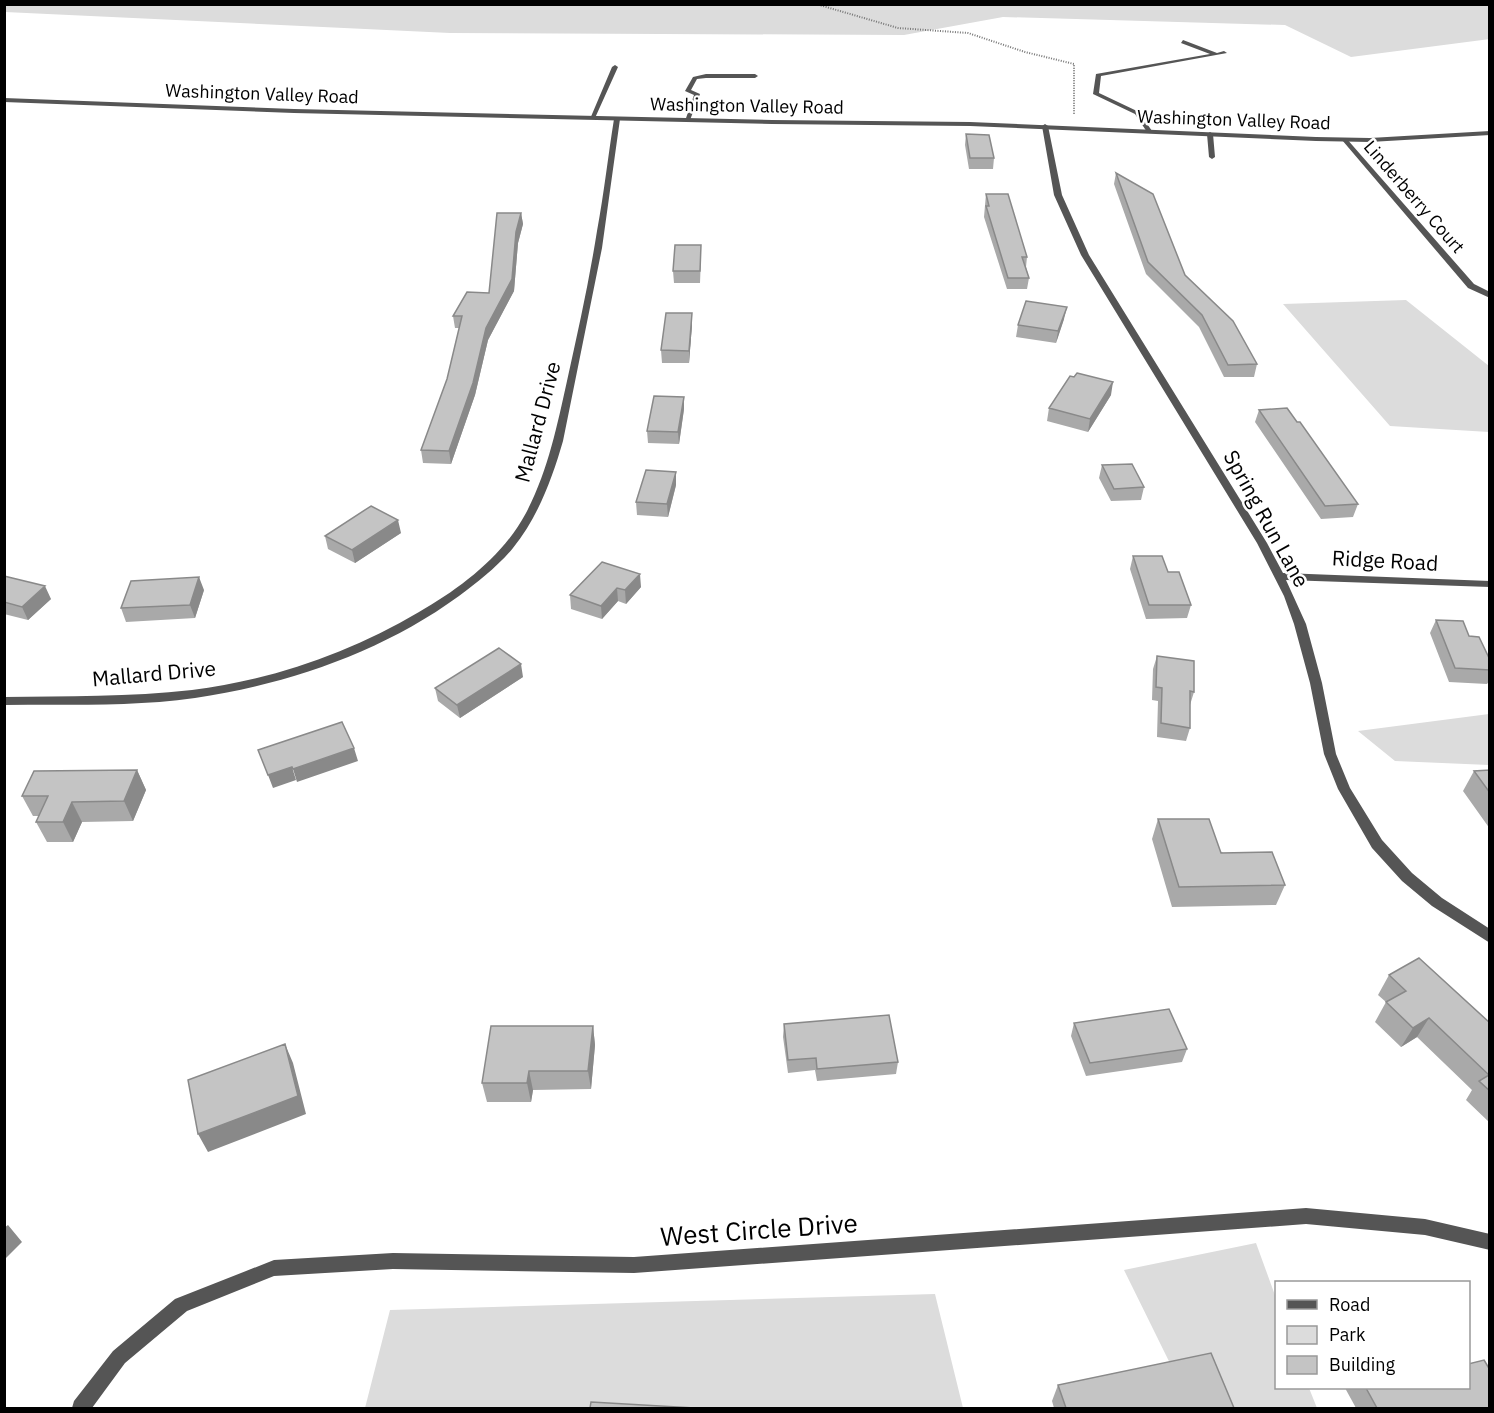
<svg xmlns="http://www.w3.org/2000/svg" width="1494" height="1413" font-family="'IBM Plex Sans',sans-serif">
<style>
.green{fill:#dcdcdc}
.lines{fill:none;stroke-linecap:round;stroke-linejoin:round}
.path{stroke:#777;stroke-width:2;stroke-dasharray:1 1.5;stroke-linecap:butt}
.service{fill:#555;fill-rule:evenodd}
.minor{fill:#555;fill-rule:evenodd}
.tertiary{fill:#555;fill-rule:evenodd}
.wall{fill:#a9a9a9}
.shaded-wall{fill:#898989}
.building{fill:#c4c4c4;stroke:#898989;stroke-width:1.5}
.labels{text-anchor:middle;stroke-width:5;stroke-linejoin:round;paint-order:stroke}
.far-street-label{font-size:18px;fill:#000;stroke:#fff}
.street-label{font-size:21px;fill:#000;stroke:#fff}
.near-street-label{font-size:26px;fill:#000;stroke:#fff}
</style>
<rect width="100%" height="100%" fill="#fff"/>
<path class="green" d="M 5,4 L 1489,4 L 1490,39 L 1351,57 L 1285,25 L 1003,17 L 904,35 L 450,33 L 5,12 Z
M 1406,300 L 1489,366 L 1489,432 L 1390,426 L 1283,304 Z
M 1489,714 L 1489,765 L 1395,761 L 1358,731 Z
M 1256,1243 L 1276,1298 L 1276,1388 L 1309,1388 L 1317,1408 L 1192,1408 L 1124,1270 Z
M 935,1294 L 963,1408 L 365,1408 L 390,1310 Z"/>
<g class="lines">
<path class="path" d="M 816,4 L 898,28 L 968,33 L 1025,52 L 1074,64 L 1074,115"/>
<path class="service" d="M 1183,40 L 1217,53 L 1224,51 L 1227,53 L 1101,76 L 1099,93 L 1139,112 L 1152,131 L 1151,132 L 1147,132 L 1135,114 L 1093,94 L 1096,74 L 1210,54 L 1181,43 Z
M 615,65 L 618,67 L 595,118 L 590,119 L 612,67 Z
M 706,74 L 755,74 L 758,76 L 755,78 L 706,78 L 697,79 L 691,90 L 700,94 L 690,120 L 685,121 L 694,95 L 685,91 L 693,77 Z
M 1210,132 L 1213,134 L 1215,157 L 1212,159 L 1209,157 L 1207,134 Z"/>
<path class="minor" d="M 617,117 L 620,119 L 602,248 L 563,441 C 552,479 538,517 513,548 C 498,566 478,582 459,596 C 382,652 289,684 195,698 C 132,707 68,704 4,705 L 4,697 C 67,696 130,697 192,690 C 272,680 350,653 419,612 C 461,588 503,556 526,513 C 548,471 557,426 567,381 C 578,331 589,282 597,231 C 604,194 608,156 614,119 Z
M 1045,124 L 1048,126 L 1062,195 L 1089,255 L 1267,543 L 1283,573 L 1490,581 L 1490,587 L 1286,580 L 1306,624 L 1322,683 L 1336,754 L 1350,788 L 1382,840 L 1412,873 L 1442,898 L 1490,929 L 1490,943 L 1432,906 L 1402,881 L 1372,848 L 1338,789 L 1324,754 L 1310,683 L 1294,624 L 1284,596 L 1257,543 L 1081,255 L 1054,195 L 1042,126 Z
M 1342,138 L 1346,138 L 1474,284 L 1490,292 L 1490,298 L 1468,288 L 1342,140 Z
M 1306,1208 L 1425,1219 L 1490,1234 L 1490,1250 L 1425,1235 L 1306,1224 L 634,1273 L 393,1269 L 274,1276 L 187,1311 L 125,1363 L 92,1408 L 72,1408 L 74,1401 L 113,1351 L 175,1299 L 274,1260 L 393,1253 L 634,1257 Z"/>
<path class="tertiary" d="M 4,98 L 294,109 L 772,120 L 970,122 L 1316,137 L 1370,138 L 1490,131 L 1490,135 L 1370,142 L 1316,141 L 970,126 L 772,124 L 294,113 L 4,102 Z"/>
</g>
<path class="wall" d="M 966,134 L 994,158 L 993,169 L 969,169 L 965,145 Z
M 1116,173 L 1185,275 L 1257,364 L 1254,377 L 1224,377 L 1199,327 L 1146,274 L 1114,184 Z
M 986,194 L 1027,257 L 1026,267 L 1029,278 L 1027,289 L 1007,289 L 984,217 Z
M 521,213 L 523,224 L 518,243 L 514,291 L 488,340 L 475,395 L 451,464 L 423,463 L 421,450 L 447,379 L 459,328 L 455,328 L 453,316 L 489,293 Z
M 701,257 L 700,283 L 674,283 L 673,271 Z
M 1064,319 L 1056,343 L 1016,337 L 1018,325 Z
M 692,325 L 689,363 L 662,363 L 661,350 Z
M 1111,395 L 1088,432 L 1047,421 L 1049,408 Z
M 684,409 L 679,444 L 648,443 L 647,431 Z
M 1259,410 L 1358,504 L 1353,517 L 1321,519 L 1255,422 Z
M 1102,465 L 1144,487 L 1141,500 L 1111,501 L 1099,478 Z
M 676,485 L 668,517 L 637,515 L 636,502 Z
M 401,533 L 355,563 L 328,549 L 325,536 Z
M 1133,556 L 1168,572 L 1191,605 L 1187,618 L 1146,619 L 1130,569 Z
M 602,562 L 641,587 L 626,604 L 618,601 L 602,619 L 571,609 L 570,595 Z
M 4,576 L 51,599 L 28,620 L 4,614 Z
M 204,590 L 195,618 L 126,622 L 121,608 Z
M 1436,620 L 1469,636 L 1490,660 L 1490,680 L 1487,684 L 1449,682 L 1430,633 Z
M 1157,656 L 1194,692 L 1190,705 L 1190,728 L 1186,741 L 1157,737 L 1158,701 L 1152,700 L 1153,669 Z
M 523,677 L 460,718 L 438,701 L 435,688 Z
M 137,770 L 146,790 L 133,821 L 82,822 L 73,842 L 47,842 L 36,822 L 39,816 L 33,816 L 22,796 Z
M 1490,770 L 1490,829 L 1463,791 L 1474,771 Z
M 1158,819 L 1285,885 L 1276,905 L 1172,907 L 1152,839 Z
M 1389,975 L 1490,1023 L 1490,1123 L 1466,1100 L 1472,1090 L 1417,1037 L 1401,1047 L 1375,1022 L 1386,1002 L 1378,995 Z
M 1074,1023 L 1187,1049 L 1182,1062 L 1086,1076 L 1071,1036 Z
M 784,1024 L 898,1062 L 896,1074 L 817,1081 L 815,1070 L 788,1073 L 783,1037 Z
M 593,1026 L 595,1045 L 591,1089 L 533,1090 L 531,1102 L 487,1102 L 482,1083 Z
M 1058,1385 L 1234,1408 L 1054,1408 L 1052,1401 Z
M 1345,1388 L 1468,1388 L 1490,1408 L 1356,1408 Z"/>
<path class="shaded-wall" d="M 521,213 L 523,224 L 518,243 L 514,291 L 488,340 L 475,395 L 451,464 L 449,451 Z
M 1067,307 L 1064,319 L 1056,343 L 1058,331 Z
M 692,313 L 692,325 L 689,363 L 689,351 Z
M 1113,382 L 1111,395 L 1088,432 L 1090,419 Z
M 684,397 L 684,409 L 679,444 L 678,432 Z
M 676,472 L 676,485 L 668,517 L 667,504 Z
M 398,520 L 401,533 L 355,563 L 352,550 Z
M 640,574 L 641,587 L 626,604 L 625,590 Z
M 199,577 L 204,590 L 195,618 L 190,605 Z
M 45,586 L 51,599 L 28,620 L 22,607 Z
M 617,588 L 618,601 L 602,619 L 601,606 Z
M 521,664 L 523,677 L 460,718 L 457,705 Z
M 354,748 L 358,761 L 297,782 L 293,769 Z
M 292,767 L 296,780 L 273,788 L 268,775 Z
M 137,770 L 146,790 L 133,821 L 124,801 Z
M 72,802 L 82,822 L 73,842 L 63,822 Z
M 1429,1018 L 1417,1037 L 1401,1047 L 1413,1028 Z
M 593,1026 L 595,1045 L 591,1089 L 588,1071 Z
M 285,1044 L 293,1063 L 306,1114 L 208,1152 L 198,1134 Z
M 529,1071 L 533,1090 L 531,1102 L 527,1083 Z
M 8,1225 L 22,1242 L 4,1260 L 4,1228 Z"/>
<path class="building" d="M 966,134 L 989,135 L 994,158 L 970,158 Z
M 1116,173 L 1153,194 L 1185,275 L 1233,321 L 1257,364 L 1228,365 L 1202,315 L 1148,262 Z
M 986,194 L 1008,194 L 1027,257 L 1022,257 L 1029,278 L 1008,278 L 986,206 L 989,206 Z
M 497,213 L 521,213 L 516,232 L 512,279 L 486,328 L 473,383 L 449,451 L 421,450 L 447,379 L 462,316 L 453,316 L 467,292 L 489,293 Z
M 675,245 L 701,245 L 700,271 L 673,271 Z
M 1026,301 L 1067,307 L 1058,331 L 1018,325 Z
M 666,313 L 692,313 L 689,351 L 661,350 Z
M 1077,373 L 1113,382 L 1090,419 L 1049,408 L 1070,376 L 1074,377 Z
M 654,396 L 684,397 L 678,432 L 647,431 Z
M 1287,408 L 1297,422 L 1300,422 L 1358,504 L 1325,506 L 1259,410 Z
M 1132,464 L 1144,487 L 1114,489 L 1102,465 Z
M 646,470 L 676,472 L 667,504 L 636,502 Z
M 371,506 L 398,520 L 352,550 L 325,536 Z
M 1133,556 L 1162,556 L 1168,572 L 1179,572 L 1191,605 L 1149,605 Z
M 602,562 L 640,574 L 625,590 L 617,588 L 601,606 L 570,595 Z
M 4,576 L 45,586 L 22,607 L 4,602 Z
M 199,577 L 190,605 L 121,608 L 131,581 Z
M 1436,620 L 1463,621 L 1469,636 L 1479,637 L 1490,660 L 1490,670 L 1455,668 Z
M 499,648 L 521,664 L 457,705 L 435,688 Z
M 1157,656 L 1194,661 L 1194,692 L 1190,691 L 1190,728 L 1161,723 L 1162,688 L 1156,687 Z
M 342,722 L 354,748 L 293,769 L 292,767 L 268,775 L 258,750 Z
M 137,770 L 124,801 L 72,802 L 63,822 L 36,822 L 48,796 L 22,796 L 34,771 Z
M 1490,770 L 1490,793 L 1474,771 Z
M 1158,819 L 1209,819 L 1221,853 L 1272,852 L 1285,885 L 1179,887 Z
M 1419,958 L 1490,1023 L 1490,1091 L 1479,1081 L 1489,1075 L 1429,1018 L 1413,1028 L 1386,1002 L 1406,991 L 1389,975 Z
M 1169,1009 L 1187,1049 L 1090,1063 L 1074,1023 Z
M 889,1015 L 898,1062 L 817,1069 L 816,1058 L 788,1060 L 784,1024 Z
M 491,1026 L 593,1026 L 588,1071 L 529,1071 L 527,1083 L 482,1083 Z
M 285,1044 L 298,1096 L 198,1134 L 188,1080 Z
M 1211,1353 L 1234,1408 L 1066,1408 L 1058,1385 Z
M 1484,1360 L 1490,1370 L 1490,1408 L 1377,1408 L 1366,1388 L 1468,1388 L 1468,1364 Z
M 591,1402 L 695,1408 L 590,1408 Z"/>
<g class="labels">
<g class="far-street-label">
<text transform="translate(262 94) rotate(2)" y="6">Washington Valley Road</text>
<text transform="translate(747 106) rotate(1)" y="6">Washington Valley Road</text>
<text transform="translate(1234 120) rotate(2)" y="6">Washington Valley Road</text>
<text transform="translate(1414 197) rotate(49)" y="6">Linderberry Court</text>
</g>
<g class="street-label">
<text transform="translate(538 422) rotate(-75)" y="7">Mallard Drive</text>
<text transform="translate(1266 519) rotate(61)" y="7">Spring Run Lane</text>
<text transform="translate(1385 561) rotate(3)" y="7">Ridge Road</text>
<text transform="translate(154 674) rotate(-5)" y="7">Mallard Drive</text>
</g>
<g class="near-street-label">
<text transform="translate(759 1230) rotate(-4)" y="9">West Circle Drive</text>
</g>
</g>
<rect width="1494" height="1413" fill="none" stroke="#000000" stroke-width="12"/>
<rect x="1275" y="1281" width="195" height="108" fill="#ffffff" stroke="#999999" stroke-width="1.5"/>
<rect x="1287" y="1300" width="30" height="9" fill="#555555" stroke="#999999" stroke-width="1.5"/>
<text x="1329" y="1311" font-size="18" fill="#000000">Road</text>
<rect x="1287" y="1326" width="30" height="18" fill="#dcdcdc" stroke="#999999" stroke-width="1.5"/>
<text x="1329" y="1341" font-size="18" fill="#000000">Park</text>
<rect x="1287" y="1356" width="30" height="18" fill="#c4c4c4" stroke="#999999" stroke-width="1.5"/>
<text x="1329" y="1371" font-size="18" fill="#000000">Building</text>
</svg>
